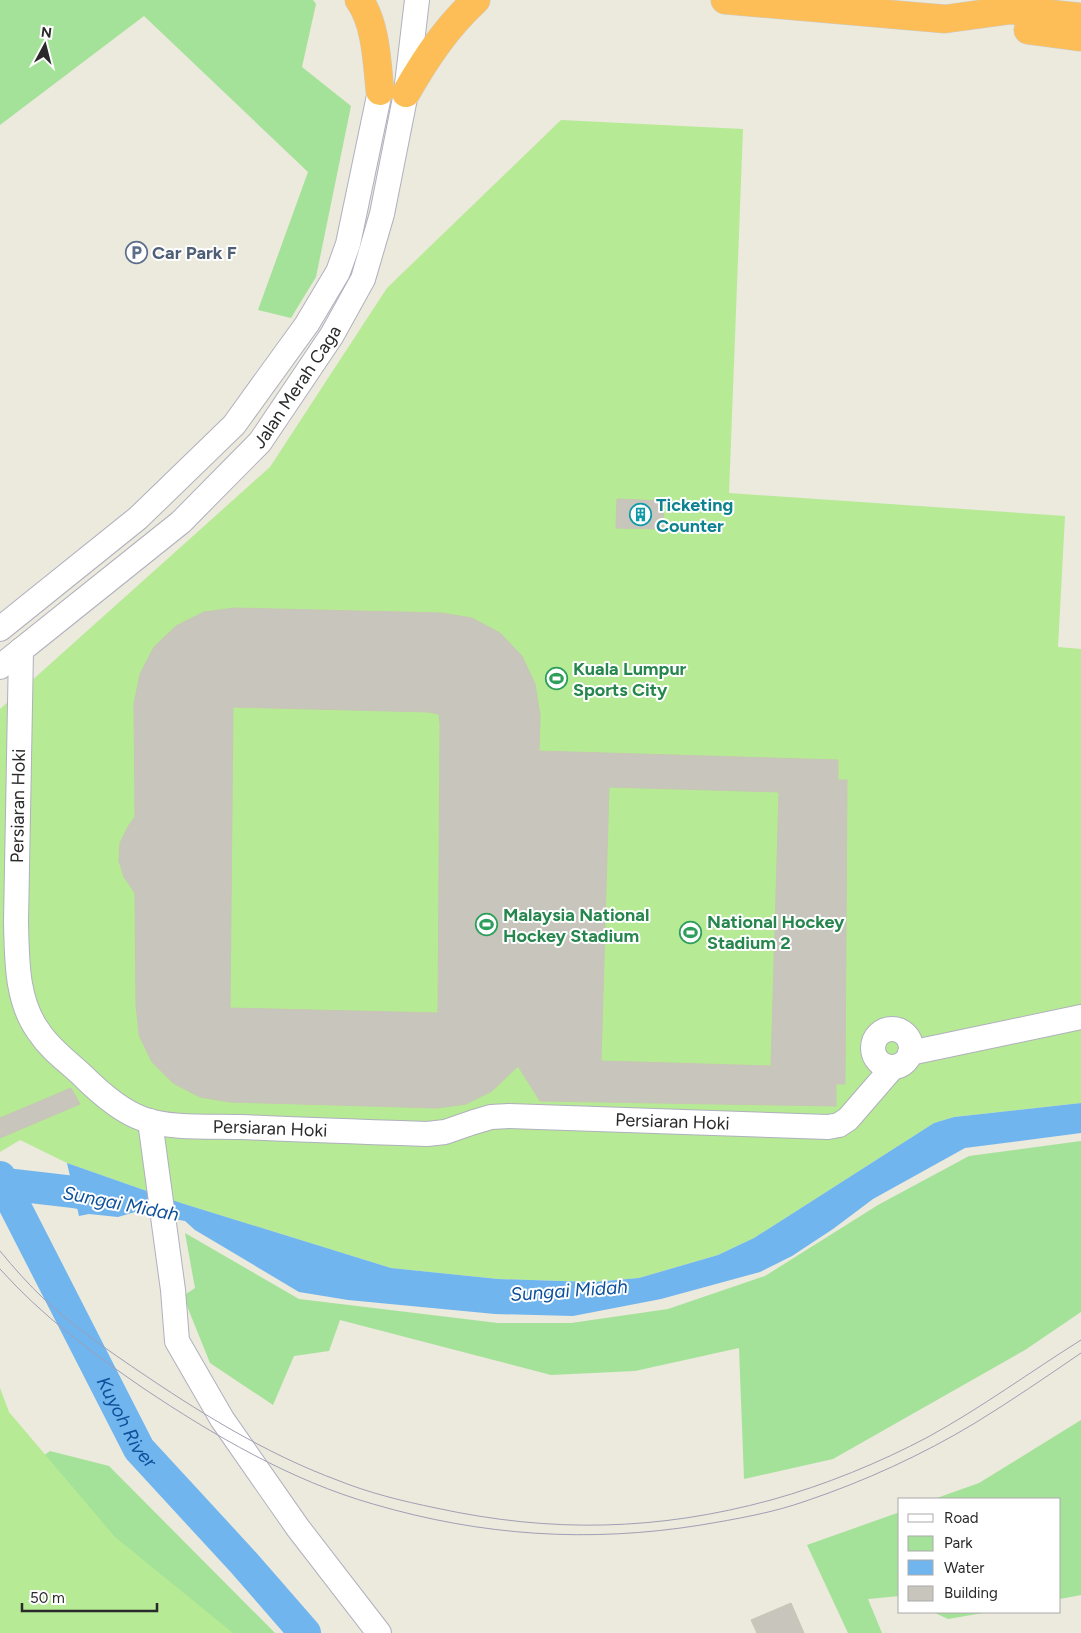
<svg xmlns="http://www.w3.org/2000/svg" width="1081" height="1633" font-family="Figtree,sans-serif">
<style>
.green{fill:#a4e299}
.pitch{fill:#b6ea95}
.water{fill:#70b5ee}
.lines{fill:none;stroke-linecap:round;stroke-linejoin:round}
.river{stroke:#70b5ee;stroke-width:32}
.building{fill:#c8c5bc;stroke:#c8c5b6;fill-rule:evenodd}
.minor-casing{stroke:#b0b0be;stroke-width:26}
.highway-casing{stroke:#ccc;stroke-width:29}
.minor{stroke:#fff;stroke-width:24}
.highway{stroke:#fdbe57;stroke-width:28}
.tram{stroke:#a09fb5;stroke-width:1}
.labels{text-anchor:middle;stroke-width:4;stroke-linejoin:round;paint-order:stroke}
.service-label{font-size:18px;font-weight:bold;fill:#4e5e75;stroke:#fff;text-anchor:start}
.street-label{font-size:18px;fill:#2a2a2a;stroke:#fff}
.culture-label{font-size:18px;font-weight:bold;fill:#0d838f;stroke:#fff;text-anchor:start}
.leisure-label{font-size:18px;font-weight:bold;fill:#27864d;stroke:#fff;text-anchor:start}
.water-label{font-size:19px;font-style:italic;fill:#0e509a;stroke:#fff}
</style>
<rect width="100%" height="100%" fill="#ece9dd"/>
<path class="green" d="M 0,0 L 313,0 L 316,4 L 302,67 L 351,106 L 316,277 L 291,318 L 258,310 L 308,172 L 144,16 L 0,125 Z
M 1081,1141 L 1081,1312 L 1025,1350 L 833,1459 L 744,1479 L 739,1348 L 635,1371 L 551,1375 L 340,1320 L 329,1351 L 294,1356 L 273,1405 L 210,1363 L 183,1296 L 195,1288 L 185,1233 L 299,1299 L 498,1323 L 571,1323 L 668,1309 L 765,1276 L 878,1205 L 969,1156 Z
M 1081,1420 L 1081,1595 L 1060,1599 L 1060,1499 L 934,1499 L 979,1483 Z
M 50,1451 L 109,1466 L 275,1633 L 59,1633 L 8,1481 Z
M 900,1512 L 900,1596 L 868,1599 L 882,1633 L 848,1633 L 807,1545 Z
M 933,1612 L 989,1612 L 948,1619 Z"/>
<path class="pitch" d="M 561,120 L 743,129 L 729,493 L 1065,516 L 1058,647 L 1081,649 L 1081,1103 L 954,1117 L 934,1123 L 754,1238 L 718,1255 L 639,1278 L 593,1282 L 498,1279 L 391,1268 L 181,1203 L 67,1163 L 20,1140 L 0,1152 L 0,709 L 270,467 L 387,288 Z
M 0,1388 L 9,1412 L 115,1537 L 233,1633 L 0,1633 Z"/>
<path class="water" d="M 1081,1103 L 1081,1133 L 965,1148 L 873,1199 L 833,1229 L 792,1256 L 760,1272 L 661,1299 L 573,1316 L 495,1314 L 348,1300 L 299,1292 L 195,1230 L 185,1221 L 135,1212 L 118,1217 L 89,1214 L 79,1216 L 67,1163 L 181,1203 L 391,1268 L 498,1279 L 593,1282 L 639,1278 L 718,1255 L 754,1238 L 934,1123 L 954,1117 Z"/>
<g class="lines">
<g class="river">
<path id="s1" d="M 0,1177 L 139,1449 L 244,1563 L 305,1633"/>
<path d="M 5,1184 L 74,1192 L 117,1200"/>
</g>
</g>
<path class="building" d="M 617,499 L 664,501 L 663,529 L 616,528 Z
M 235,608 L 441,613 L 472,618 L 500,633 L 522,656 L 535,684 L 540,715 L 539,751 L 838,760 L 838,780 L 847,780 L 845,1084 L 836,1084 L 836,1106 L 540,1101 L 518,1066 L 492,1091 L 466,1104 L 437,1108 L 230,1102 L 200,1097 L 173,1083 L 152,1062 L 139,1035 L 136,1005 L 135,893 L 124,877 L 119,861 L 120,843 L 129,825 L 135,817 L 134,704 L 140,674 L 154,647 L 176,626 L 204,612 ZM 233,707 L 428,712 L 439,714 L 440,725 L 438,1013 L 230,1008 ZM 609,787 L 779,792 L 771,1066 L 601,1061 Z
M 71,1088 L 80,1104 L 0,1138 L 0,1118 Z
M 791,1603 L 804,1633 L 757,1633 L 751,1620 Z"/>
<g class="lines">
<defs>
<g id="minor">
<path d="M 0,629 L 138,518 L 234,425 L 307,324 L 338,272 L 348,244 L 380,91"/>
<path id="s2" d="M 21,650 L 16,922 C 17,959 16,1001 39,1032 C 50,1049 67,1061 82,1075 C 99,1092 120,1111 143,1119 C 170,1129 212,1126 241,1127 C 303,1130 365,1132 427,1134 L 445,1132 L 474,1122 L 491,1117 L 509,1116 L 828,1127 L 839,1125 L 848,1119 L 893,1067"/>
<path id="s3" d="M 0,667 L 181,522 L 260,442 L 332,335 L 363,279 L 382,214 L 406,93 L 417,0"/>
<circle cx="892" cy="1048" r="19"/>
<path d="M 910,1053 L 1081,1017"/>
<path d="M 150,1121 L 173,1290 L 177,1341 L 222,1419 L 298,1528 L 379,1633"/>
</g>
<path id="highway" d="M 359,0 C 376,23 377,63 380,91
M 725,0 L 945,19 L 1011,10 L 1081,17
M 1028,30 L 1081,37
M 406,93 C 426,58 446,28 476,0"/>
</defs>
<use href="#minor" class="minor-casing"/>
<use href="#highway" class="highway-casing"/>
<use href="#minor" class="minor"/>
<use href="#highway" class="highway"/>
<path class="tram" d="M 0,1251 C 14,1268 29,1285 45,1300 C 80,1332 122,1360 161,1386 C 217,1423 275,1457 337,1480 C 369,1493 402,1501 436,1508 C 551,1533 657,1531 771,1500 C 825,1485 879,1463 928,1437 C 981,1408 1030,1372 1081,1340
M 0,1269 C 42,1316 92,1353 143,1388 C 213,1435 292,1481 373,1504 C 482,1536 589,1543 701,1525 C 736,1519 772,1513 806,1501 C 865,1481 922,1455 975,1423 C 1011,1401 1046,1377 1081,1353"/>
</g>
<defs>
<symbol id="parking-ring" viewBox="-11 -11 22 22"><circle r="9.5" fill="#fff" stroke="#5c6f8a" stroke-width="1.5"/><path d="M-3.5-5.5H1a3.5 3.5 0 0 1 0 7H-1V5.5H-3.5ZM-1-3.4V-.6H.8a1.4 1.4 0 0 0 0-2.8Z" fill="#5c6f8a"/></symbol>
<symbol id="building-ring" viewBox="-11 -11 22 22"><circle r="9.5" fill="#fff" stroke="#0f9aa8" stroke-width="1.5"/><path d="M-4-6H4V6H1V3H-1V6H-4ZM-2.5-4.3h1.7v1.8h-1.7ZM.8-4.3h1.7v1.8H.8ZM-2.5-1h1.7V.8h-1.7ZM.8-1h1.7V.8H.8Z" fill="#0f9aa8"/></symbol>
<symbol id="stadium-ring" viewBox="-11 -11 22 22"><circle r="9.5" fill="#fff" stroke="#2e9e5b" stroke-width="1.5"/><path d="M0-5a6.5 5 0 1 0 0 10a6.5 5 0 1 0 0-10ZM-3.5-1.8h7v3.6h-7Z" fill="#2e9e5b"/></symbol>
</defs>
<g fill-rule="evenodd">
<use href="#parking-ring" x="124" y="240" width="25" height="25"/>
<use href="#building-ring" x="628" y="502" width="25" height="25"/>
<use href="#stadium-ring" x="544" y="666" width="25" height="25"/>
<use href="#stadium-ring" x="474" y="912" width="25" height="25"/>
<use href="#stadium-ring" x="678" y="920" width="25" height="25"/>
</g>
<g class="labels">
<g class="service-label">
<text x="152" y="259">Car Park F</text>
</g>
<g class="street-label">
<text dy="6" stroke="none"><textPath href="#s3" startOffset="411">Jalan Merah Caga</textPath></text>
<text transform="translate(18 806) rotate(-89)" y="6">Persiaran Hoki</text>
<text dy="6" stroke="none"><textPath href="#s2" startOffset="1056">Persiaran Hoki</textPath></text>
<text dy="6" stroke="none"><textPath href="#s2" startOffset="651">Persiaran Hoki</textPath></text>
</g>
<g class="culture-label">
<text x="656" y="511">Ticketing<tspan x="656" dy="21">Counter</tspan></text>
</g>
<g class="leisure-label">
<text x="573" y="675">Kuala Lumpur<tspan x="573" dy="21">Sports City</tspan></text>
<text x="503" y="921">Malaysia National<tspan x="503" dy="21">Hockey Stadium</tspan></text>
<text x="707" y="928">National Hockey<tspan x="707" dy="21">Stadium 2</tspan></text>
</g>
<g class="water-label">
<text transform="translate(121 1203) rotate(11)" y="7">Sungai Midah</text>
<text transform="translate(569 1290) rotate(-4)" y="7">Sungai Midah</text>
<text dy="7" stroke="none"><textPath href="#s1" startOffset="276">Kuyoh River</textPath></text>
</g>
</g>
<rect x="898" y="1498" width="162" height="115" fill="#ffffff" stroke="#aaaaaa"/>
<rect x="908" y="1514" width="25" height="8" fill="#ffffff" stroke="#aaaaaa"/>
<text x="944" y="1523" font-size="15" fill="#2a2a2a">Road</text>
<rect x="908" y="1536" width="25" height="15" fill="#a4e299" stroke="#aaaaaa"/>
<text x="944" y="1548" font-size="15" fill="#2a2a2a">Park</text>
<rect x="908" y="1560" width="25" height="15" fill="#70b5ee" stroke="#aaaaaa"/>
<text x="944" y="1573" font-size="15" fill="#2a2a2a">Water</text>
<rect x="908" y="1586" width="25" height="15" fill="#c8c5bc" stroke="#aaaaaa"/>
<text x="944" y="1598" font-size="15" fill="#2a2a2a">Building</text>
<g transform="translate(45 45) rotate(7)" stroke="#ffffff" stroke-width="4" paint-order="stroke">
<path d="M0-4L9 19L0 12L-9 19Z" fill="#2a2a2a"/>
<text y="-8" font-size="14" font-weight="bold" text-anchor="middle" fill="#2a2a2a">N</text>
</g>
<path d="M22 1603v8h135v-8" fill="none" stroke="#2a2a2a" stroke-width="2.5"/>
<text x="30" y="1603" font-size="15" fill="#2a2a2a" stroke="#ffffff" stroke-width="4" paint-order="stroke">50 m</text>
</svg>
